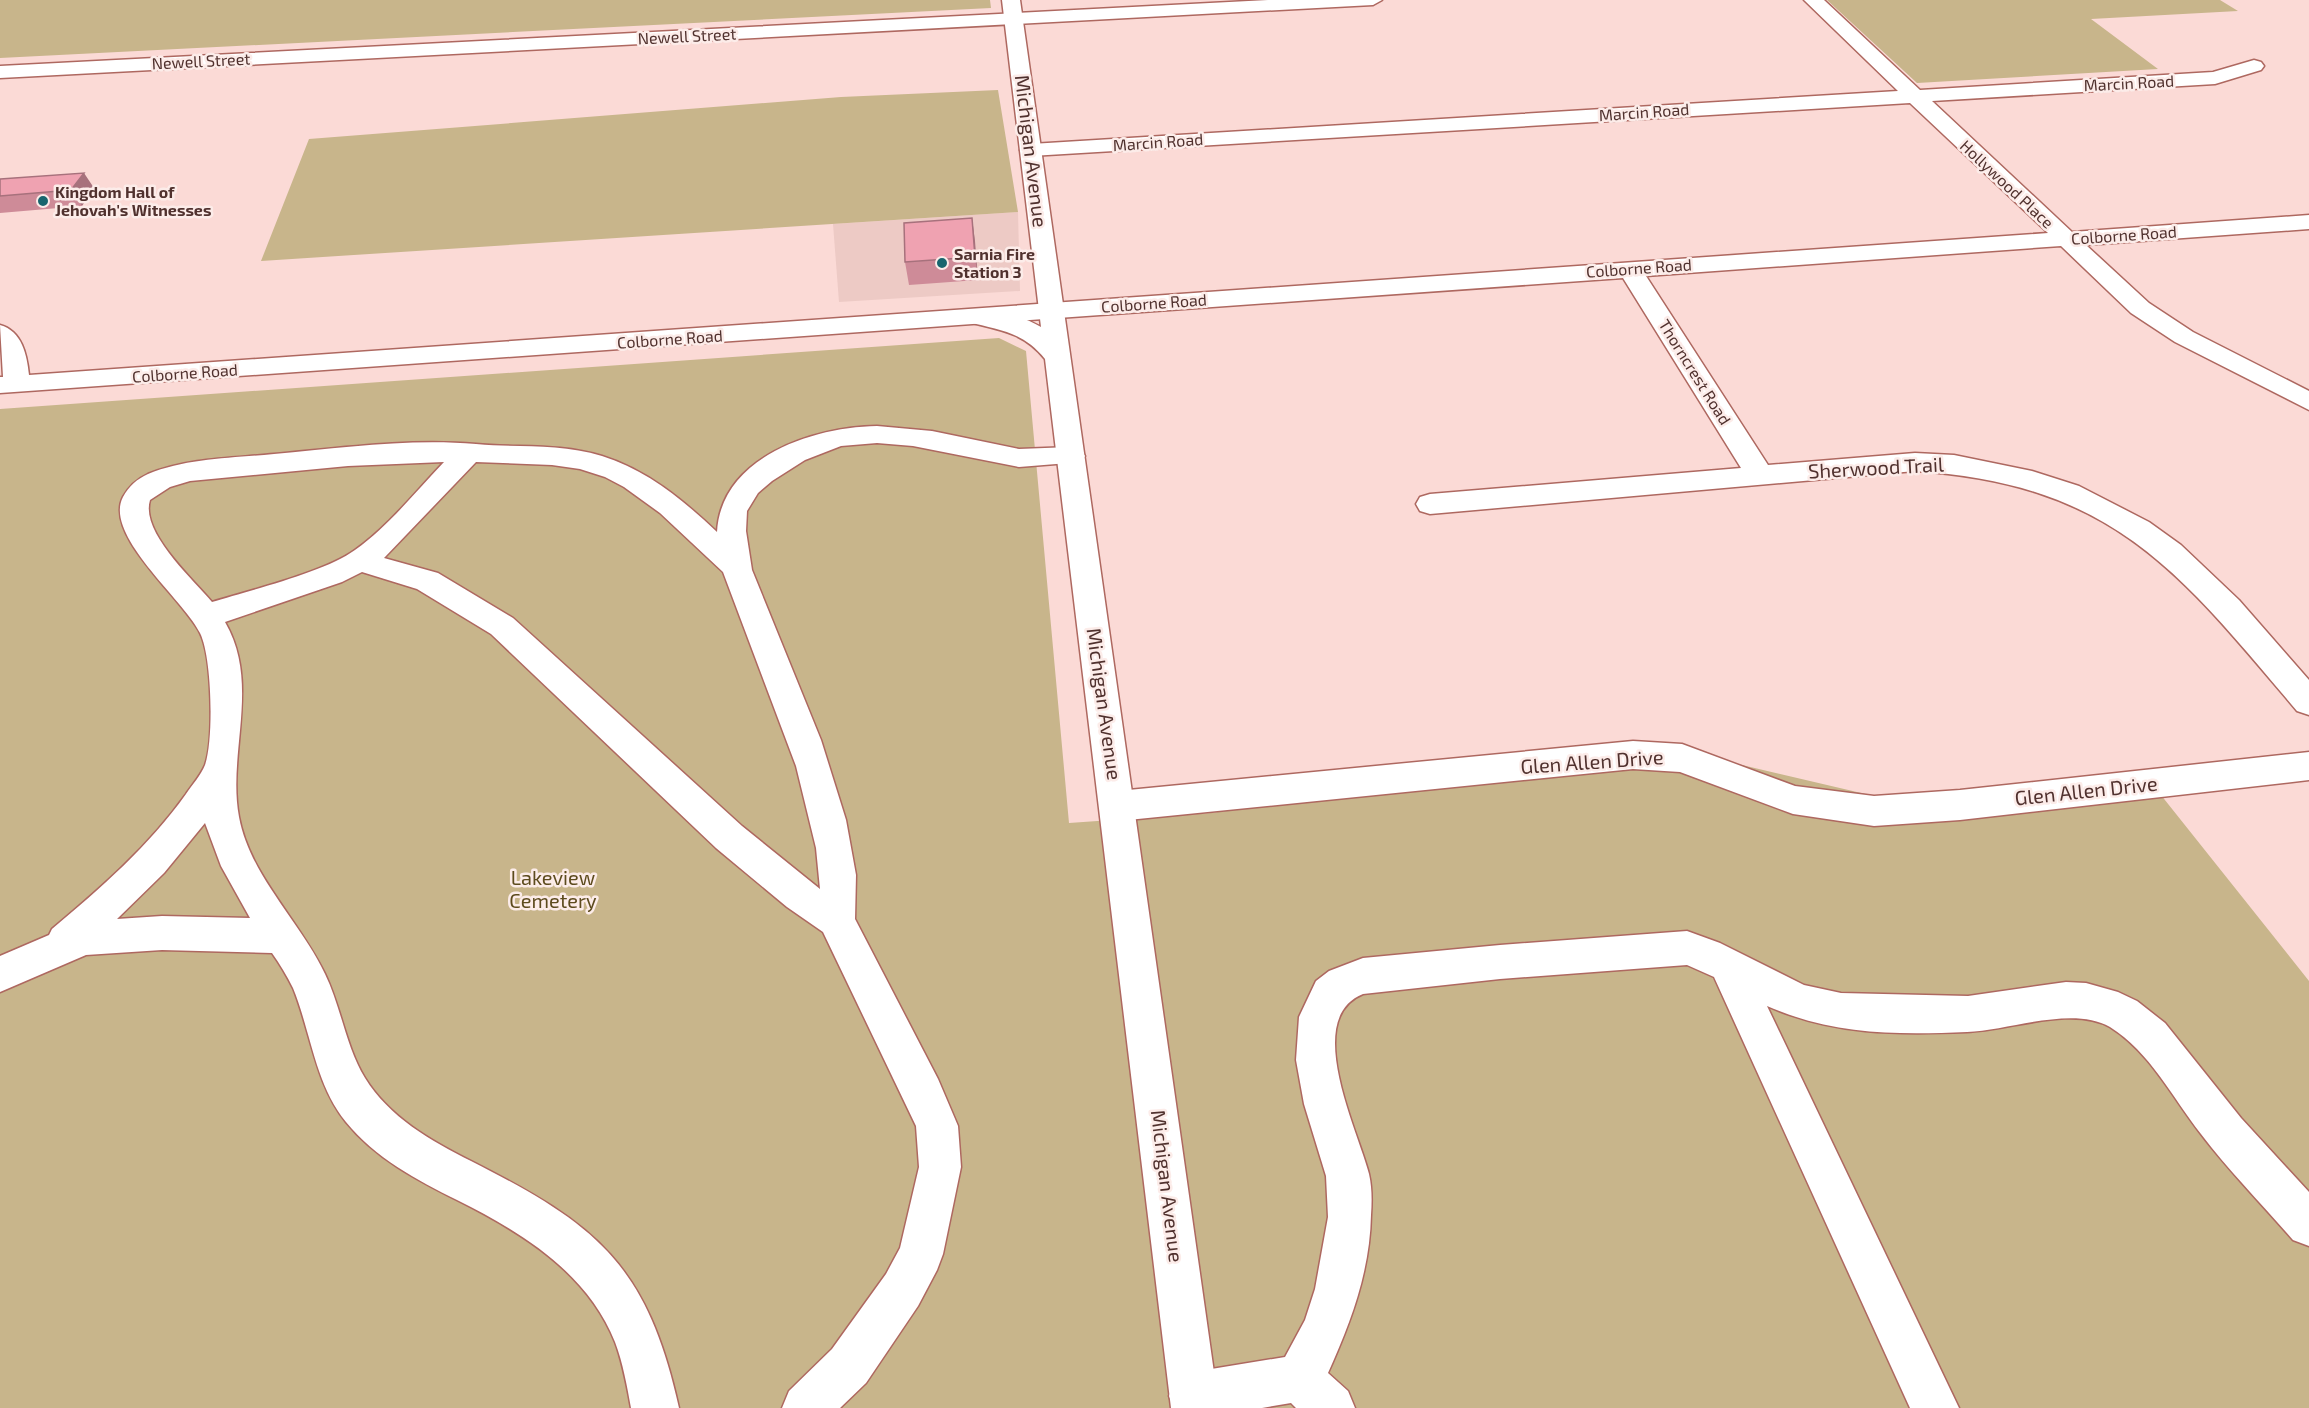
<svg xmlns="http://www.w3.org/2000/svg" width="2309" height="1408" font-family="'Exo 2',sans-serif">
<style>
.built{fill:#edcac5}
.green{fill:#c8b58b}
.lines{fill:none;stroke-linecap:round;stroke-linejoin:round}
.minor-casing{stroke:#ae6860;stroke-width:3}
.major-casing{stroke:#ae6860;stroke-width:3}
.minor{fill:#fff;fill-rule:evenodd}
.major{fill:#fff;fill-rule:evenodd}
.wall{fill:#ce8b98}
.shaded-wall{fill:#a7717c}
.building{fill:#efa2b1;stroke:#a7717c;stroke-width:1.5}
.poi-dot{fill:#18656e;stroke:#fcece9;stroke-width:2}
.labels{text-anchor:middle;stroke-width:5;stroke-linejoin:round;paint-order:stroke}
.far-street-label{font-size:16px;fill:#50312e;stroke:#fcece9}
.far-poi-label{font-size:16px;font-weight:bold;fill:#50312e;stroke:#fcece9;text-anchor:start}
.street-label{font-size:20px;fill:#50312e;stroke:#fcece9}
.park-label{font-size:20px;fill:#5d4b1e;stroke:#fcece9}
</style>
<rect width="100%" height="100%" fill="#fbdad6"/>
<path class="built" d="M 1018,212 L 1020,291 L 839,302 L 833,224 Z"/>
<path class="green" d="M 0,0 L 990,0 L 991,8 L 0,58 Z
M 1827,0 L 2220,0 L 2238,11 L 2091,19 L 2158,69 L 1917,83 Z
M 998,90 L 1018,212 L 261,261 L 309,139 L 841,97 Z
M 999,338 L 1026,351 L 1069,823 L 1211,813 L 1582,760 L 1708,757 L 1891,800 L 2145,775 L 2309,981 L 2309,1408 L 0,1408 L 0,409 Z"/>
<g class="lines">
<defs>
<path id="minor" d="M 1268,0 L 1382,0 L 1373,5 L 0,78 L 0,66 Z
M 1804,0 L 1824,0 L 1920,90 L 2213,72 L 2254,60 L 2261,62 L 2264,66 L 2261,70 L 2215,84 L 1932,101 L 2072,232 L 2309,215 L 2309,229 L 2086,245 L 2149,303 L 2193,332 L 2309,391 L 2309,410 L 2175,342 L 2131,313 L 2061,246 L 1646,276 L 1768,465 L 1915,453 L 1954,455 L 2032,471 L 2079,486 L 2149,522 L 2181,545 L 2239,600 L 2309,680 L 2309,715 L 2297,711 C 2178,570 2113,484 1915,471 L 1430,514 L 1420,511 L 1416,504 L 1420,497 L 1430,494 L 1741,468 L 1623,278 L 0,393 L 0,377 L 3,377 L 0,325 C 22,331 27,355 29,375 L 2048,233 L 1910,103 L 1031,156 L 1023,155 L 1020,150 L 1023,145 L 1031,144 L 1898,91 Z
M 877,426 L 932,431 L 1019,449 L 1071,447 L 1081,450 L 1085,456 L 1081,462 L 1019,467 L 913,446 L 877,443 L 841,446 L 805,460 L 772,481 L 758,493 L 747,511 L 746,531 L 752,570 L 821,740 L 846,820 L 856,875 L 855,919 L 938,1079 L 958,1126 L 961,1167 L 943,1254 L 937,1270 L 918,1306 L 866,1383 L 840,1408 L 782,1408 L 789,1391 L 832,1349 L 886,1274 L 900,1248 L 919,1167 L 916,1126 L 823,932 L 787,907 L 716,848 L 491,634 L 417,589 L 362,572 L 342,582 L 225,622 C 261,684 227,753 239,817 C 250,876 300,921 325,974 C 341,1007 346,1047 365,1078 C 389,1117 431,1141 471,1161 C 597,1225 647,1264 679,1408 L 631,1408 C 627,1386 623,1363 615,1342 C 587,1272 521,1232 457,1200 C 417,1180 375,1158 346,1122 C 315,1084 311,1032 293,988 C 287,976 280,964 272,953 L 162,950 L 86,955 L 0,992 L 0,956 L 49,935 L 52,929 C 101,888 149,846 186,794 C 192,785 201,775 205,765 C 214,739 212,657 200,633 C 184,600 103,535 123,497 C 129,486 137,479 148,474 C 187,458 232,458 274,454 C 338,448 411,438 476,444 C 519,448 560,443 602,456 C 647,470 683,500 717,532 C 721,457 813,427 877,426 ZM 444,462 C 416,491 389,526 355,550 C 325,572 251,590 212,602 C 193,579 140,532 150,500 L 170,487 L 190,481 L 348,466 ZM 476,462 L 552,465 L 580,469 L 605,477 L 624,487 L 660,513 L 723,572 L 796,766 L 816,848 L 820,889 L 742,826 L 513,618 L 438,573 L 384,558 ZM 205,823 L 221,866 L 250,918 L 162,916 L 117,919 L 164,873 Z
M 1633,741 L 1682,744 L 1795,786 L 1874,796 L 1960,790 L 2309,752 L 2309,780 L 1960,820 L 1874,826 L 1793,814 L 1680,772 L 1633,769 L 1118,821 L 1106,816 L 1100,806 L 1106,796 L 1118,791 Z
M 1687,931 L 1720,943 L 1804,985 L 1841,993 L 1968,996 L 2066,982 L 2086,983 L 2118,992 L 2137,1001 L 2165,1023 L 2241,1118 L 2309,1192 L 2309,1246 L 2293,1240 C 2262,1204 2229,1171 2201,1134 C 2172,1097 2150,1052 2110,1027 C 2072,1005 2008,1031 1967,1032 C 1896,1035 1833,1035 1767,1006 L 1959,1408 L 1910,1408 L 1714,977 L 1687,965 L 1500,979 L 1363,994 C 1302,1018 1358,1131 1369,1174 C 1372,1187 1372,1201 1371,1215 C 1370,1271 1351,1322 1328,1373 L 1348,1391 L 1355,1408 L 1296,1408 L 1291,1403 L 1262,1408 L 1174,1408 L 1169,1396 L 1176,1379 L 1193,1372 L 1285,1357 L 1305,1320 L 1315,1289 L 1328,1217 L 1326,1176 L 1304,1104 L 1296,1060 L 1299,1017 L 1316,981 L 1329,971 L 1363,958 L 1500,945 Z"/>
<path id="major" d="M 1002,0 L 1020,0 L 1219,1408 L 1171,1408 L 1045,359 C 1023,332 1000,330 968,322 L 965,317 L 968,312 C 990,306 1022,316 1041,327 Z"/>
</defs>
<use href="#minor" class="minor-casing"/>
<use href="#major" class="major-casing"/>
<use href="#minor" class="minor"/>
<use href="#major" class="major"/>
</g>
<path class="wall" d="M 0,179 L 94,188 L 82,206 L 0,213 Z
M 972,218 L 978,280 L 909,285 L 905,262 Z"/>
<path class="shaded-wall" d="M 84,173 L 94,188 L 82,206 L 71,190 Z
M 972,218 L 975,241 L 978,280 L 975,257 Z"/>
<path class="building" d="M 84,173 L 71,190 L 0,196 L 0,179 Z
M 972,218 L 975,257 L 905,262 L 904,223 Z"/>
<g class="poi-dot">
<circle cx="43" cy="201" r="6"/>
<circle cx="942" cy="263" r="6"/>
</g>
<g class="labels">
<g class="far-street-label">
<text transform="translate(687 36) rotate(-3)" y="6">Newell Street</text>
<text transform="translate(201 61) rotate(-3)" y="6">Newell Street</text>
<text transform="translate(2129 83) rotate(-3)" y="6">Marcin Road</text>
<text transform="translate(1644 112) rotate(-4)" y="6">Marcin Road</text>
<text transform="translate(1158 142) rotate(-4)" y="6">Marcin Road</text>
<text transform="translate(2007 184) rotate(43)" y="6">Hollywood Place</text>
<text transform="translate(2124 235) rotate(-4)" y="6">Colborne Road</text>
<text transform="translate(1639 268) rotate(-4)" y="6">Colborne Road</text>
<text transform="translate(1154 303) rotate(-4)" y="6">Colborne Road</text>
<text transform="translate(670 339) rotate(-4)" y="6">Colborne Road</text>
<text transform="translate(1695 372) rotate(58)" y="6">Thorncrest Road</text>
<text transform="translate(185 373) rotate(-4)" y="6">Colborne Road</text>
</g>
<g class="far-poi-label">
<text x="55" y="198">Kingdom Hall of<tspan x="55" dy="18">Jehovah's Witnesses</tspan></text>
<text x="954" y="260">Sarnia Fire<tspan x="954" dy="18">Station 3</tspan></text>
</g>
<g class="street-label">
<text transform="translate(1031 151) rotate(83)" y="7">Michigan Avenue</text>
<text transform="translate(1876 468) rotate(-3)" y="7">Sherwood Trail</text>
<text transform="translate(1104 704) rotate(82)" y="7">Michigan Avenue</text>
<text transform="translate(1592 762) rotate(-4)" y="7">Glen Allen Drive</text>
<text transform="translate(2086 791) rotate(-6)" y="7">Glen Allen Drive</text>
<text transform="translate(1167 1186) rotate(83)" y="7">Michigan Avenue</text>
</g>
<g class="park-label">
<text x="553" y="885">Lakeview<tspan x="553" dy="23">Cemetery</tspan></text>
</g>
</g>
</svg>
